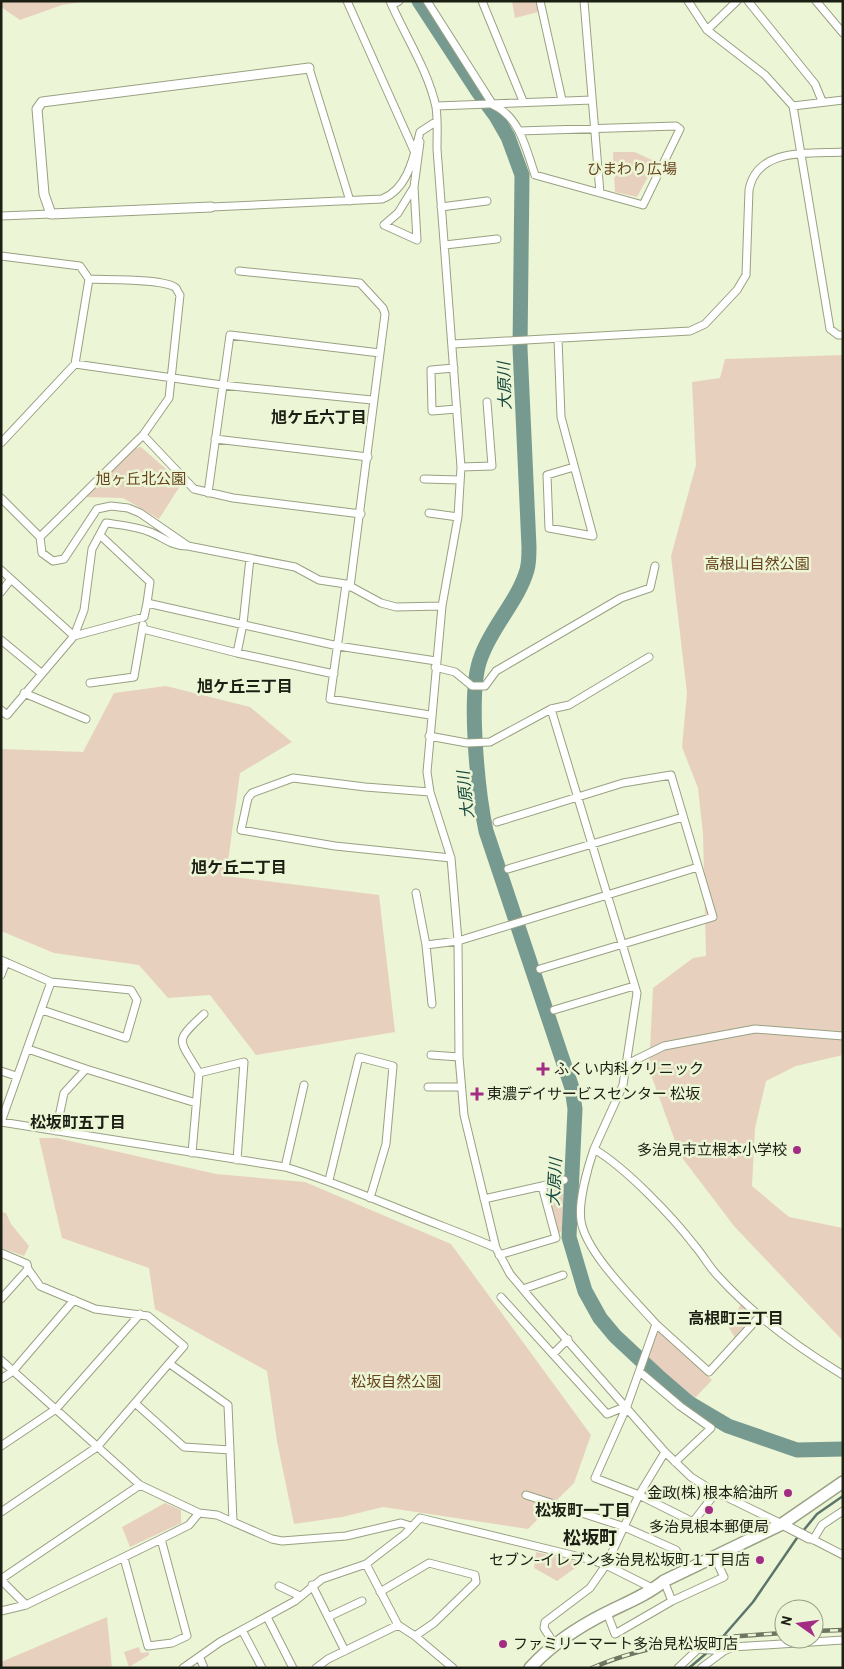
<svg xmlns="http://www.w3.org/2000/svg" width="844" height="1669" font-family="Barlow,'Noto Sans JP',sans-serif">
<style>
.green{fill:#e7d1be}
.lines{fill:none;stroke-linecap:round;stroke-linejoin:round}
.stream{stroke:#5c756b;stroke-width:2.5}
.river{stroke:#779a90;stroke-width:15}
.minor-casing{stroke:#99a183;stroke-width:9}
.tertiary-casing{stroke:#99a183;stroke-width:11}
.primary-casing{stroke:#99a183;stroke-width:14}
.minor{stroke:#fff;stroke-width:7}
.tertiary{stroke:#fff;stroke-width:9}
.primary{stroke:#fff;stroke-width:11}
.rail-casing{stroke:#707562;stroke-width:4.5}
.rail{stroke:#ecf5d5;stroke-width:2.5;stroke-dasharray:8;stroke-linecap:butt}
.poi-dot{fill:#a32d85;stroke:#ecf5d5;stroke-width:2}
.labels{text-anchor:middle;stroke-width:5;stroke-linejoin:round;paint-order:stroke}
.park-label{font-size:15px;fill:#67431e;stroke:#ecf5d5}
.poi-label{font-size:15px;fill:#1c1f14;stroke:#ecf5d5;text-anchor:start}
.water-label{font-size:16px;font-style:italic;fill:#15483d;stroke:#ecf5d5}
.neighbourhood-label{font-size:16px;font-weight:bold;fill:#1c1f14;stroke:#ecf5d5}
.quarter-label{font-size:18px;font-weight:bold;fill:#1c1f14;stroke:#ecf5d5}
</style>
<rect width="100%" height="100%" fill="#ecf5d5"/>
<path class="green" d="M 1,1 L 87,1 L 62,5 L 20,20 L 1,7 Z
M 512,1 L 536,1 L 538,12 L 515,18 Z
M 613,152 L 635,152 L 656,162 L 637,197 L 615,192 Z
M 843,355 L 843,1055 L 796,1066 L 766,1081 L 755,1128 L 752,1186 L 789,1217 L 843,1228 L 843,1341 L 734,1226 L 680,1155 L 649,1069 L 653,988 L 693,958 L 706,956 L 703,834 L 698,788 L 682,747 L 687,693 L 671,556 L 696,465 L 692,382 L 720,378 L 725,359 Z
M 141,447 L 182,483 L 159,519 L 123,498 L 84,497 L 135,448 Z
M 166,686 L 250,707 L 292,742 L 240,773 L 226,876 L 379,895 L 395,1032 L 256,1055 L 210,995 L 168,998 L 139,965 L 54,953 L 1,931 L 1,749 L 83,752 L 114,693 Z
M 39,1138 L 57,1138 L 216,1174 L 305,1182 L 451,1244 L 591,1435 L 574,1483 L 528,1529 L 383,1507 L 342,1517 L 294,1524 L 277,1441 L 267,1371 L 155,1309 L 149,1268 L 62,1238 Z
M 564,1183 L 562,1230 L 560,1233 L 557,1231 L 545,1190 L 548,1186 Z
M 1,1212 L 6,1213 L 11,1224 L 29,1246 L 24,1256 L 1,1248 Z
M 741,1304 L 756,1317 L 736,1340 L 728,1326 Z
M 657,1330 L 712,1380 L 694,1399 L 647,1360 Z
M 165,1503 L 181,1510 L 181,1523 L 130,1547 L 122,1527 Z
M 536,1552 L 582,1563 L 557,1581 L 534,1568 Z
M 107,1617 L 112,1668 L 1,1668 L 1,1662 Z
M 139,1647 L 141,1653 L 149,1652 L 149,1655 L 129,1667 L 124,1652 Z"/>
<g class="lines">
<path class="stream" d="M 803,1531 L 817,1514 L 843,1496
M 713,1648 L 753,1602 L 799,1535
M 689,1668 L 709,1651"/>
<path class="river" d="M 419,1 L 477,90 L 496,116 L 508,137 L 522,175 L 520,348 L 529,547 C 529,554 529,563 527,570 C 518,601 492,626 481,657 C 467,691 478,794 486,831 L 572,1088 L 575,1109 L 569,1237 L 585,1291 L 600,1318 L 615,1336 L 660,1378 L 689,1403 L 728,1426 L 797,1450 L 843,1449"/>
<defs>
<path id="minor" d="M 347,1 L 415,153
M 390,1 C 405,36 428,70 436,107 C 438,121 437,135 437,149 L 461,467 L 458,517 L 442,606 L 427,772 L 430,792 L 451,858 L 458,941 L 459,1057 L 464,1115 L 496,1248 L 510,1274 L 531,1299 L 665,1452 L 691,1477 L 710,1489 L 782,1524
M 427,1 L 493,105 C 520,117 526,149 535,175 L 643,205 L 680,129 L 676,126 L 519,131
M 482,1 L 523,101
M 540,1 L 562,100
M 584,1 L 600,193
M 688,1 L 707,30 L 765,75 L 793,106 L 830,329 L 838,335 L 843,335
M 748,1 L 815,84 L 822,101
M 816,1 L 843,33
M 392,5 L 399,1
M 707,30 L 737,1
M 309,68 L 350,201
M 436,106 L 592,100
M 793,106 L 843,100
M 414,187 L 398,213 L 384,225 L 417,240 L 414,187 L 420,142
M 211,207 L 382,199 C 408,189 414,156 420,132 L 437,121
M 441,207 L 487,201
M 1,216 L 51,214
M 445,245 L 497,239
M 1,256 L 80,266 L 89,279
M 239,271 L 360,283 L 383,308 L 385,314 L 350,587
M 558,339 L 561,417 L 593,536 L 549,528 L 547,475 L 574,467
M 453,344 L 690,331 L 705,324 L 737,290 L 746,275 L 749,190 C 757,147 809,154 843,152
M 75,364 L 89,279 C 106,280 165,278 176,288 C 176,288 179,294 180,295 L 169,398 L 143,435
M 454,368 L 431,370 L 432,411 L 457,409
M 215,439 L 368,457
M 1,443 L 75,364 L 222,385 L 372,400
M 461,467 L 492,466 L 487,402
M 424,479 L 460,480
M 208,493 L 230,335 L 380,353
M 1,498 L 40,537 L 42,553 L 53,561 L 64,559 L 97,509 L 111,506 L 128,508 L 140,513 L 188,546 L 295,567 L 319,580 L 346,584 L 381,603 L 396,607 L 442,606
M 429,513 L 458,517
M 101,536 L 150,582 L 147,603
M 40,537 L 143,435 L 194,489 L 233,498 L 361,514
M 1,570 L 74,636 L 84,610 L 92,549 L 106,523 C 121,525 135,526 150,532 C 163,537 171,546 187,546
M 346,584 L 330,699 L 430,715
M 1,592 L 11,579
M 143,629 L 237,653 L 334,674
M 1,640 L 41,673
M 237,653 L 243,624 L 250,558
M 435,667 L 455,672 L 472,686 L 485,686 L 496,671 L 621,598 L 650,588 L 655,566
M 90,683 L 134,677 L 143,625
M 24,693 L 86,719
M 551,709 L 569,705 L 649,657
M 1,710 L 7,715 L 74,636 L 144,617 L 147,603 L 338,646 L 436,661
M 429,736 L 467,743 L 490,742 L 551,709 L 637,993 L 623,1085 L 594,1149 C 626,1168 672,1216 695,1246 C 703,1255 709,1267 718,1276 C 754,1316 797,1347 843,1375
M 430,792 L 365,787 L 293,778 L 252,793 L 248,798 L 241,830 L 335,846 L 451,858
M 497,822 L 623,783 L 671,775 L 713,917 L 540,969
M 508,869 L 683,817
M 416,893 L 426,945 L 432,1004
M 426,945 L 458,941 L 698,867
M 1,960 L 51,982 L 131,990 L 137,1000 L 126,1038 L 42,1010
M 1,975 L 6,962
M 554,1010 L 634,986
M 28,1049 L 86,1069
M 431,1055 L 459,1057
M 625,1065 L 664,1046 L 755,1029 L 843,1036
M 1,1071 L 16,1076
M 199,1073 C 179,1038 173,1043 204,1014
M 428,1087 L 461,1087
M 1,1122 L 285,1167 C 329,1180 371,1198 414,1215 C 441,1226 469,1236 496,1248
M 1,1122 L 51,982
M 56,1131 L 64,1093 L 86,1069 L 196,1103
M 594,1149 C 588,1167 578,1202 581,1221 C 586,1253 634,1299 656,1324
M 192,1153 L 199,1073 L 244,1062 L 237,1160
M 285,1167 L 304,1085
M 329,1180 L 359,1057 L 393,1066 L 386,1144 L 370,1198
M 542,1186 L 564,1180
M 484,1199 L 542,1186 L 556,1238 L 499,1255
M 1,1253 L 27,1264 L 28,1269 L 40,1286 L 95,1309 L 148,1316 L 184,1346 L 97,1447 L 1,1512
M 523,1289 L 563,1275
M 501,1297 L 607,1414 L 627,1406
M 1,1299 L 28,1269
M 553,1354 L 568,1339
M 1,1360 L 140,1485 L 199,1513 L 217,1515 L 272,1539 L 282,1541 L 346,1536 L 401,1523 L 411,1526
M 170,1364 L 228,1405 L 233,1521
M 640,1372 L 680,1406 L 711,1428 L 675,1462
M 1,1379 L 13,1371 L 74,1300
M 135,1403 L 184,1447 L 230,1450
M 1,1446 L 56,1409 L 140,1314
M 717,1491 L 693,1522 L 639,1495 L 595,1478 L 627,1406 L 656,1324 L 709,1372 L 760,1316
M 526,1495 L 622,1526 L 676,1550 L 687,1569
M 810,1538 L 843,1555
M 813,1540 L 822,1525 L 843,1511
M 124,1558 L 148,1646 L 172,1643 L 187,1636 L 161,1539
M 366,1564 L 398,1625 L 415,1636 L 453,1668
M 1,1579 L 140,1485
M 1,1580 L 26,1605
M 664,1581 L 672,1601
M 312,1585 L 345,1651
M 279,1586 L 300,1596
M 380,1592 L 429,1563 L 475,1575 L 476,1582 L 434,1623 L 415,1636
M 1,1611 L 26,1605 L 161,1539 L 189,1525 L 199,1513
M 607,1613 L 615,1634 L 672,1601 L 724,1577 L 714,1556
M 267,1617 L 293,1668
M 328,1617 L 362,1601
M 242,1630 L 262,1668
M 555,1645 L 544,1628 L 545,1622 L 590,1588 L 606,1565 L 639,1495 L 665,1452
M 200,1658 L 204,1668
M 183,1668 L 220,1642 L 295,1601 L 322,1579 L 366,1564 L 405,1534 L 420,1518 L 588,1559 L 606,1565 L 654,1589
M 316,1668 L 328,1659 L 398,1625
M 678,1668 L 698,1649 L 724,1651 L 733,1647 L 843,1640
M 701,1668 L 724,1651"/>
<path id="tertiary" d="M 211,207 L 51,214 L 44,194 L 37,109 L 42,102 L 309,68
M 782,1524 L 809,1538"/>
<path id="primary" d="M 530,1668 C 551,1645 578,1627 606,1613 C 626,1603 647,1595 664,1581 L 782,1524 L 843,1482"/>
</defs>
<use href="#minor" class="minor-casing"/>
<use href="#tertiary" class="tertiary-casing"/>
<use href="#primary" class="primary-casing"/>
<use href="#minor" class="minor"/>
<use href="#tertiary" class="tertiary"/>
<use href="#primary" class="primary"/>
<defs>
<path id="rail" d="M 814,1631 L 843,1630
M 592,1668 C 653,1641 719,1637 784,1633"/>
</defs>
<use href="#rail" class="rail-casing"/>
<use href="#rail" class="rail"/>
</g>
<g class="poi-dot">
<path d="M540.5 1061.5h5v5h5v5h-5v5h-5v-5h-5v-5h5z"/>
<path d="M474.5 1086.5h5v5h5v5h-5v5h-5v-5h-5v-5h5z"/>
<circle cx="797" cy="1150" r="5"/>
<circle cx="788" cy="1493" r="5"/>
<circle cx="709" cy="1510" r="5"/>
<circle cx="760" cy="1560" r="5"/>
<circle cx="503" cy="1644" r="5"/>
</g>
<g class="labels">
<g class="park-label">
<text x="632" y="174">ひまわり広場</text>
<text x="141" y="484">旭ヶ丘北公園</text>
<text x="757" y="569">高根山自然公園</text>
<text x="396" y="1387">松坂自然公園</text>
</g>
<g class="poi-label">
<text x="554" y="1074">ふくい内科クリニック</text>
<text x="487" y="1099">東濃デイサービスセンター 松坂</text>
<text x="787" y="1155" text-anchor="end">多治見市立根本小学校</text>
<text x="778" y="1498" text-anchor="end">金政(株) 根本給油所</text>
<text x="709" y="1532" text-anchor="middle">多治見根本郵便局</text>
<text x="750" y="1565" text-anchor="end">セブン-イレブン多治見松坂町１丁目店</text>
<text x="513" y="1649">ファミリーマート多治見松坂町店</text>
</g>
<g class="water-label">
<text transform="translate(504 386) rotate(-92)" y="6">大原川</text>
<text transform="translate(465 795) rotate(-96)" y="6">大原川</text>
<text transform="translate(554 1182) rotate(-87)" y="6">大原川</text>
</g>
<g class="neighbourhood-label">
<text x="319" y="423">旭ケ丘六丁目</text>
<text x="245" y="692">旭ケ丘三丁目</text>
<text x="239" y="873">旭ケ丘二丁目</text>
<text x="78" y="1128">松坂町五丁目</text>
<text x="736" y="1324">高根町三丁目</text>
<text x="583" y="1516">松坂町一丁目</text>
</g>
<g class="quarter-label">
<text x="590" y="1544">松坂町</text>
</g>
</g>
<rect width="844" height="1669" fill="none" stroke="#1c1f14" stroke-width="5"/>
<g transform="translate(799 1624) rotate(284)"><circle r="24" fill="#ecf5d5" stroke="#999f88"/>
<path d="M0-4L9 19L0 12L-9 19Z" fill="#a32d85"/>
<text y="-8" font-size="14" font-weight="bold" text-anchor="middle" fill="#1c1f14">N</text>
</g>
</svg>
